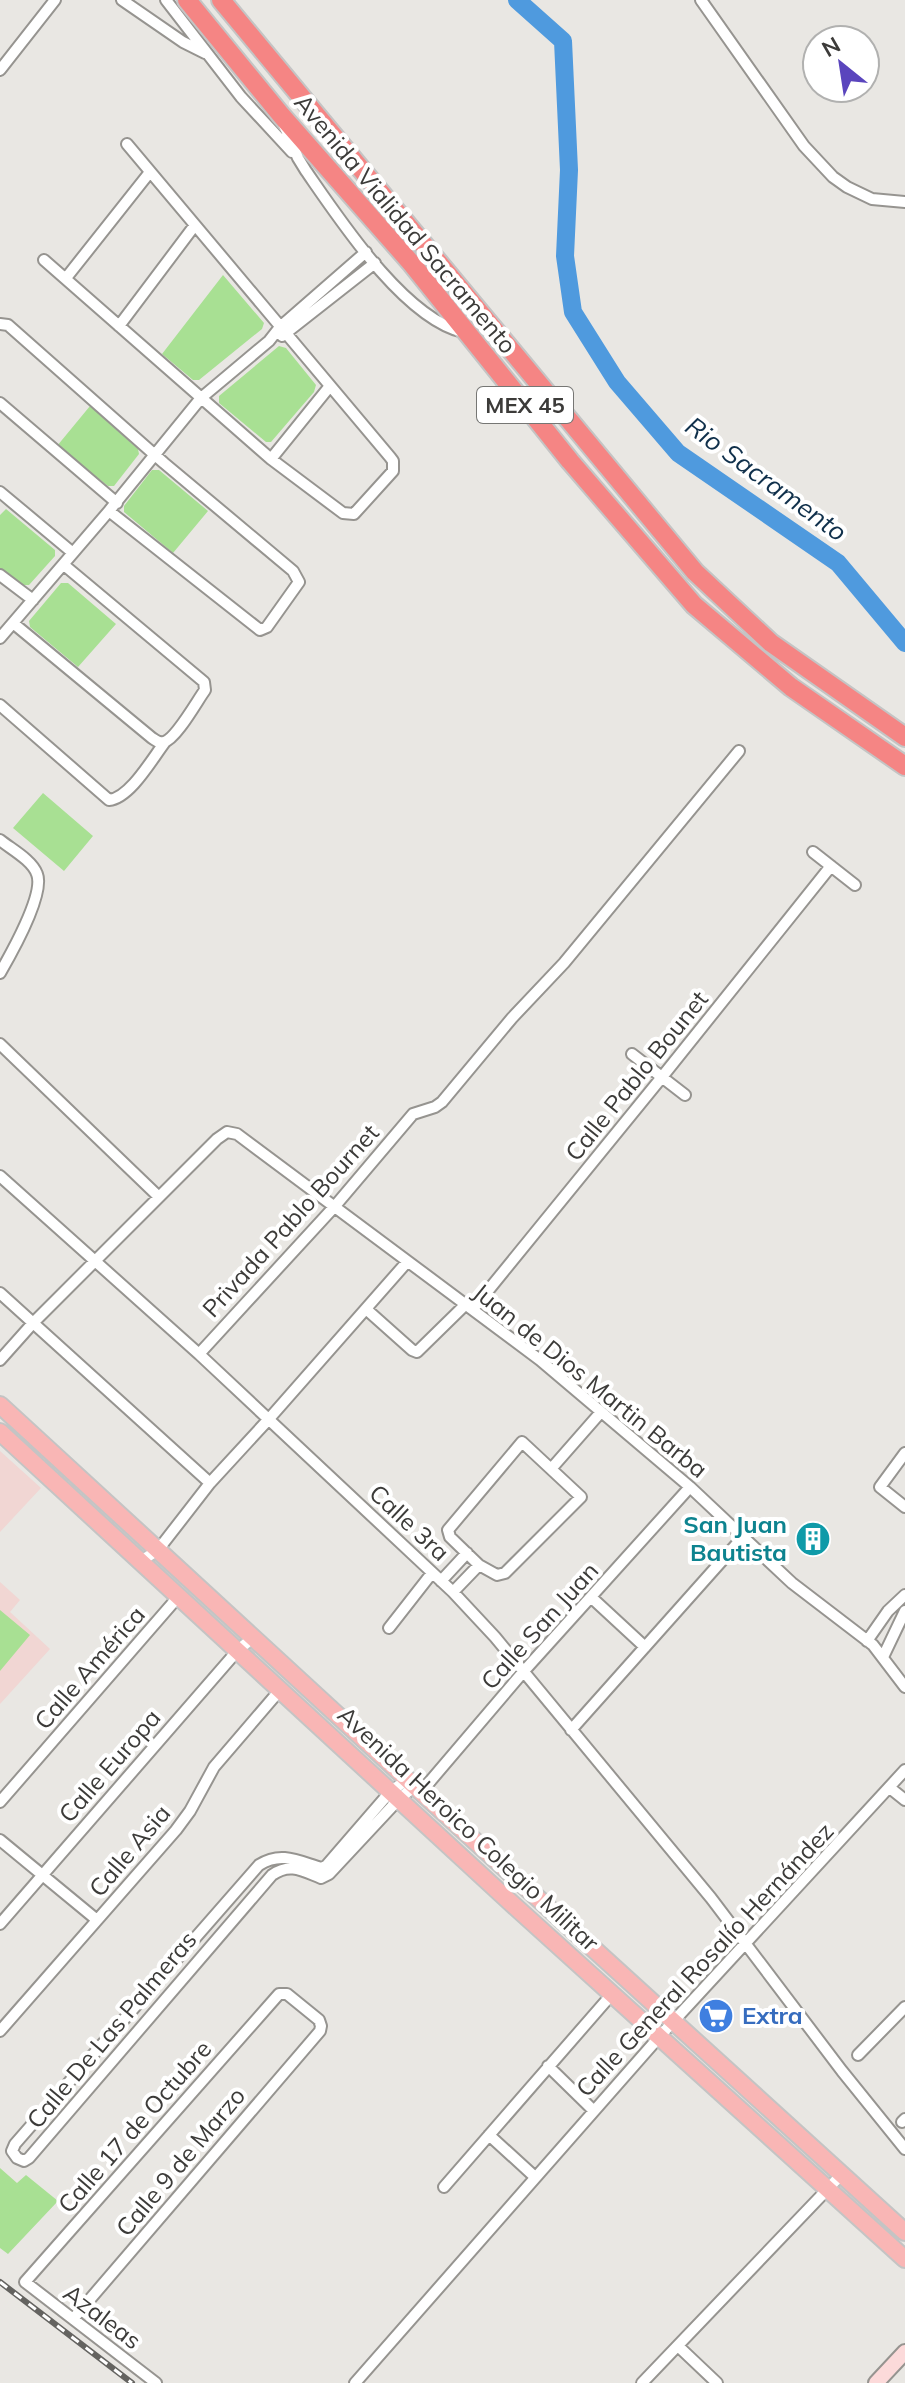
<svg xmlns="http://www.w3.org/2000/svg" width="905" height="2383" font-family="Mulish,sans-serif">
<style>
.industrial{fill:#f1d6d3}
.green{fill:#a8e093}
.lines{fill:none;stroke-linecap:round;stroke-linejoin:round}
.river{stroke:#4f9ade;stroke-width:18}
.street-casing{stroke:#969490;stroke-width:14}
.secondary-casing{stroke:#969490;stroke-width:18}
.primary-casing{stroke:#c4c4c4;stroke-width:20}
.highway-casing{stroke:#c4c4c4;stroke-width:22}
.street{stroke:#fff;stroke-width:10}
.secondary{stroke:#fcdada;stroke-width:14}
.primary{stroke:#f9b6b5;stroke-width:16}
.highway{stroke:#f58584;stroke-width:18}
.rail-casing{stroke:#646360;stroke-width:6}
.rail{stroke:#fff;stroke-width:3;stroke-dasharray:9;stroke-linecap:butt}
.labels{text-anchor:middle;stroke-width:8;stroke-linejoin:round;paint-order:stroke}
.shield{fill:#fff;stroke:#767674;stroke-width:2}
.shield-label{font-size:22px;font-weight:bold;fill:#3c3b39}
.street-label{font-size:24px;fill:#3c3b39;stroke:#fff}
.culture-label{font-size:24px;font-weight:bold;fill:#0d838f;stroke:#fff;text-anchor:end}
.shop-label{font-size:24px;font-weight:bold;fill:#366cbe;stroke:#fff;text-anchor:start}
.water-label{font-size:26px;font-style:italic;fill:#10304b;stroke:#fff}
</style>
<rect width="100%" height="100%" fill="#e9e7e3"/>
<path class="industrial" d="M 0,1451 L 41,1488 L 0,1532 Z
M 0,1582 L 20,1600 L 10,1612 L 50,1649 L 0,1704 Z"/>
<path class="green" d="M 223,275 L 264,323 L 262,329 L 199,380 L 193,380 L 162,354 Z
M 279,346 L 286,348 L 316,385 L 314,392 L 271,442 L 266,442 L 219,403 L 219,396 Z
M 90,406 L 138,449 L 139,454 L 114,486 L 108,486 L 57,446 Z
M 152,470 L 159,470 L 208,511 L 173,553 L 124,512 L 124,506 Z
M 6,509 L 55,550 L 55,556 L 29,585 L 22,585 L 0,568 L 0,515 Z
M 61,583 L 68,583 L 116,624 L 78,667 L 30,627 L 29,621 Z
M 43,793 L 93,836 L 64,871 L 13,828 Z
M 0,1610 L 30,1635 L 0,1671 Z
M 0,2168 L 17,2183 L 26,2175 L 58,2201 L 8,2254 L 0,2248 Z"/>
<g class="lines">
<path class="river" d="M 517,0 L 563,41 L 569,170 L 565,256 L 573,312 L 617,382 L 678,453 L 838,563 L 905,643"/>
<defs>
<path id="street" d="M 122,0 L 183,42 L 205,53
M 166,0 L 241,97 L 292,152
M 701,0 L 804,146 L 833,177 L 847,187 L 872,199 L 905,202
M 0,70 L 55,0
M 284,125 L 298,158 L 306,171 C 340,220 404,318 463,332
M 44,260 L 271,459 L 343,513 L 354,514 L 393,471 L 393,461 L 390,457 L 127,144
M 66,278 L 150,172
M 0,324 L 8,325 L 164,463 L 293,571 L 299,582 L 267,627 L 260,630 L 109,511
M 119,326 L 195,225
M 282,336 L 375,263
M 0,403 L 117,503
M 271,459 L 330,386
M 0,492 L 73,553
M 0,575 L 33,600
M 13,623 L 152,738 C 157,741 158,743 164,742 C 176,739 197,701 205,690 L 204,682 L 64,565
M 0,638 L 109,511 L 201,398 L 269,341 L 280,327 L 366,252
M 0,705 L 109,800 C 130,798 152,759 165,742
M 0,840 C 11,849 32,860 37,874 C 45,894 11,954 0,973
M 813,852 L 855,885
M 0,1044 L 159,1197
M 632,1054 L 685,1095
M 0,1176 L 199,1354 L 453,1592 L 495,1637 L 711,1898 L 842,2071 L 905,2149
M 0,1293 L 210,1483
M 366,1309 L 412,1350 L 417,1352 L 465,1305
M 473,1309 L 662,1077 L 831,866
M 199,1354 L 335,1206 L 413,1114 L 435,1107 L 442,1102 L 512,1018 L 564,963 L 739,751
M 0,1360 L 33,1323 L 217,1139 L 227,1132 L 237,1134 L 540,1360 L 690,1487 L 792,1583 L 873,1645 L 905,1687
M 522,1442 L 581,1497 L 505,1573 L 497,1575 L 479,1565 L 450,1537 L 448,1530 Z
M 905,1453 L 880,1487 L 905,1507
M 551,1469 L 601,1412
M 141,1561 L 158,1550 L 210,1483 L 268,1420 L 407,1262
M 441,1581 L 467,1553
M 453,1592 L 479,1565
M 592,1598 L 645,1647
M 389,1628 L 432,1573
M 867,1641 L 888,1611 L 905,1595
M 883,1657 L 905,1611
M 571,1730 L 743,1537
M 408,1779 L 390,1792 L 326,1866 L 321,1868 C 298,1861 281,1851 259,1865 L 15,2144 L 12,2151 L 17,2158 L 24,2161 L 29,2158 L 272,1875 C 290,1862 303,1871 321,1878 L 329,1874 L 399,1799 L 415,1786
M 890,1788 L 905,1800
M 421,1792 L 524,1671 L 690,1487
M 0,1802 L 178,1597
M 0,1840 L 97,1920
M 0,1924 L 238,1650 L 254,1637
M 0,2031 L 176,1830 L 190,1811 L 214,1767 L 280,1690
M 858,2055 L 905,2007
M 548,2066 L 593,2110
M 902,2122 L 905,2119
M 489,2135 L 535,2177
M 444,2187 L 612,1994
M 73,2319 L 320,2031 L 321,2026 L 319,2020 L 287,1994 L 279,1994 L 25,2282 L 156,2383
M 678,2346 L 717,2383
M 355,2383 L 660,2036 L 905,1770
M 642,2383 L 842,2174"/>
<path id="secondary" d="M 876,2383 L 905,2352"/>
<path id="primary" d="M 0,1405 L 421,1792 L 905,2232
M 0,1432 L 509,1901 L 905,2259"/>
<path id="highway" d="M 187,0 L 281,115 L 412,264 L 570,461 L 694,605 L 791,687 L 905,766
M 221,0 L 695,572 L 771,643 L 905,737"/>
</defs>
<use href="#street" class="street-casing"/>
<use href="#secondary" class="secondary-casing"/>
<use href="#primary" class="primary-casing"/>
<use href="#highway" class="highway-casing"/>
<use href="#street" class="street"/>
<use href="#secondary" class="secondary"/>
<use href="#primary" class="primary"/>
<use href="#highway" class="highway"/>
<defs>
<path id="rail" d="M 0,2282 L 132,2383"/>
</defs>
<use href="#rail" class="rail-casing"/>
<use href="#rail" class="rail"/>
</g>
<defs>
<symbol id="building-disc" viewBox="-11 -11 22 22"><circle r="9.5" fill="#0f9aa8" stroke="#fff"/><path d="M-4-6H4V6H1V3H-1V6H-4ZM-2.5-4.3h1.7v1.8h-1.7ZM.8-4.3h1.7v1.8H.8ZM-2.5-1h1.7V.8h-1.7ZM.8-1h1.7V.8H.8Z" fill="#fff"/></symbol>
<symbol id="supermarket-disc" viewBox="-11 -11 22 22"><circle r="9.5" fill="#3f7fe0" stroke="#fff"/><path d="M-6-5.5h2.5l.6 2H6L4.5 2H-2.5L-4.4-4H-6ZM-1.5 3.2a1.3 1.3 0 1 0 .1 0ZM3 3.2a1.3 1.3 0 1 0 .1 0Z" fill="#fff"/></symbol>
</defs>
<g fill-rule="evenodd">
<use href="#building-disc" x="793" y="1519" width="40" height="40"/>
<use href="#supermarket-disc" x="696" y="1996" width="40" height="40"/>
</g>
<g class="labels">
<rect class="shield" x="477" y="387" width="96" height="36" rx="6"/>
<g class="shield-label">
<text x="525" y="413">MEX 45</text>
</g>
<g class="street-label">
<text transform="translate(405 224) rotate(50)" y="8">Avenida Vialidad Sacramento</text>
<text transform="translate(637 1076) rotate(-51)" y="8">Calle Pablo Bounet</text>
<text transform="translate(291 1221) rotate(-48)" y="8">Privada Pablo Bournet</text>
<text transform="translate(590 1381) rotate(39)" y="8">Juan de Dios Martin Barba</text>
<text transform="translate(409 1523) rotate(43)" y="8">Calle 3ra</text>
<text transform="translate(540 1626) rotate(-48)" y="8">Calle San Juan</text>
<text transform="translate(90 1668) rotate(-49)" y="8">Calle América</text>
<text transform="translate(110 1766) rotate(-49)" y="8">Calle Europa</text>
<text transform="translate(468 1829) rotate(43)" y="8">Avenida Heroico Colegio Militar</text>
<text transform="translate(130 1851) rotate(-50)" y="8">Calle Asia</text>
<text transform="translate(705 1960) rotate(-47)" y="8">Calle General Rosalío Hernández</text>
<text transform="translate(112 2030) rotate(-50)" y="8">Calle De Las Palmeras</text>
<text transform="translate(135 2127) rotate(-49)" y="8">Calle 17 de Octubre</text>
<text transform="translate(181 2162) rotate(-50)" y="8">Calle 9 de Marzo</text>
<text transform="translate(102 2317) rotate(37)" y="8">Azaleas</text>
</g>
<g class="culture-label">
<text x="787" y="1533">San Juan<tspan x="787" dy="28">Bautista</tspan></text>
</g>
<g class="shop-label">
<text x="742" y="2024">Extra</text>
</g>
<g class="water-label">
<text transform="translate(766 479) rotate(36)" y="9">Rio Sacramento</text>
</g>
</g>
<g transform="translate(841 64) rotate(330)"><circle r="38" fill="#ffffff" stroke="#b1b1b0" stroke-width="2"/>
<path d="M0-6L14 30L0 20L-14 30Z" fill="#5a45bd"/>
<text y="-12" font-size="22" font-weight="bold" text-anchor="middle" fill="#3c3b39">N</text>
</g>
</svg>
